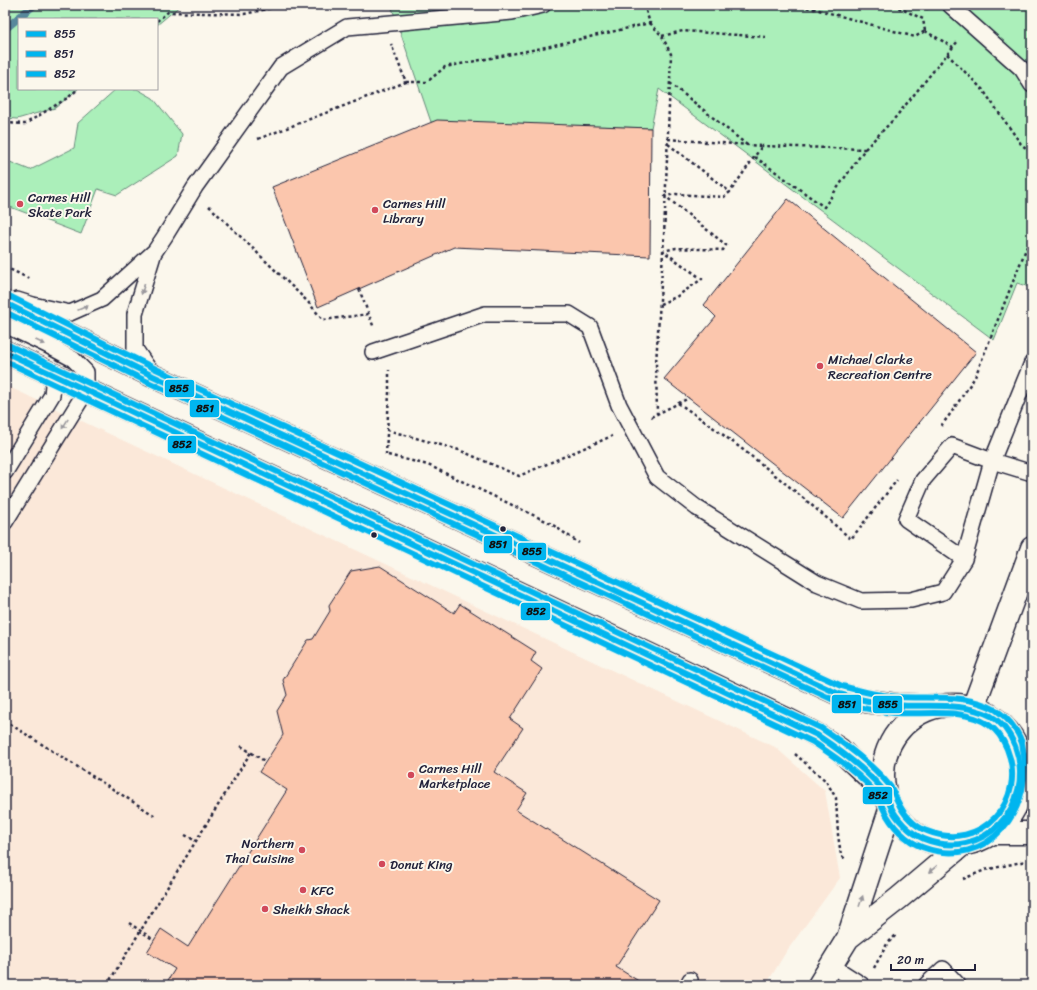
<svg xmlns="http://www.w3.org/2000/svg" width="1037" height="990" font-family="Sriracha,sans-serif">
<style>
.built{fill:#fbe8d9}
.green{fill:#abefba;stroke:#66887a}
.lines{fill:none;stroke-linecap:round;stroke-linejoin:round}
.stream{stroke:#59889c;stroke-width:8}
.building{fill:#fbc6ad;stroke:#22223b}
.lane-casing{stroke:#22223b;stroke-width:18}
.secondary-casing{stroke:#22223b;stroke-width:25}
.path{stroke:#22223b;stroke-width:2.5;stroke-dasharray:3 3;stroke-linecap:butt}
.lane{stroke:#fbf7ec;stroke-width:15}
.secondary{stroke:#fbf7ec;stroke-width:22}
.bus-1-casing{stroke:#fbf7ec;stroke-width:9}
.bus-2-casing{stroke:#fbf7ec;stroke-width:9}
.bus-3-casing{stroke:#fbf7ec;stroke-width:9}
.bus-1{stroke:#00b5ef;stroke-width:6}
.bus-2{stroke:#00b5ef;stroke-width:6}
.bus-3{stroke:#00b5ef;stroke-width:6}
.oneway{fill:#99979c}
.poi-dot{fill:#d1495b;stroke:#fbf7ec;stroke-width:1.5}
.bus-dot{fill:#22223b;stroke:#fbf7ec;stroke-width:1.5}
.labels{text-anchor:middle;stroke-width:4;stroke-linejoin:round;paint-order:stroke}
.poi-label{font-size:13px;fill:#22223b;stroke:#fbf7ec;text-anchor:start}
.line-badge{stroke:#fbf7ec;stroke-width:1.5}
.pale-badge-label{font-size:11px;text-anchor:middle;font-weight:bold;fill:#111}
</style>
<rect width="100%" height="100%" fill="#fbf7ec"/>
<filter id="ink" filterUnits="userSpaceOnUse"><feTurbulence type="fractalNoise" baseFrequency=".025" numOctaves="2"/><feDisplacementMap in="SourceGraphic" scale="8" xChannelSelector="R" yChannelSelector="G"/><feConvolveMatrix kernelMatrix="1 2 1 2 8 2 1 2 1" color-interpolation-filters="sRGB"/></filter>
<g filter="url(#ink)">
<path class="built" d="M 5,385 L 775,747 L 825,791 L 840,878 L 786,952 L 766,985 L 5,985 Z"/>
<path class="green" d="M 5,5 L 181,5 L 157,25 L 157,19 L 19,19 L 19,89 L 78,89 L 55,108 L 17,119 L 5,118 Z
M 391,5 L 1032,5 L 1032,288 L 1017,283 L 994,340 L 659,89 L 651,128 L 431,122 Z
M 116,89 L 137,89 L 153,98 L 182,134 L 178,156 L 117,195 L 98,189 L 81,234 L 5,205 L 5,160 L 30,170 L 74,148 L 78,123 Z"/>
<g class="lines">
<path class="stream" d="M 5,29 L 34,5"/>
</g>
<path class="building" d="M 437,120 L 651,128 L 650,256 L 454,247 L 318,307 L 272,187 Z
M 788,199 L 976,352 L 843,518 L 664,379 L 716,317 L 704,305 Z
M 380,566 L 454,613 L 460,604 L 536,652 L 531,661 L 542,669 L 510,719 L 523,728 L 494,772 L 527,793 L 516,810 L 659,900 L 616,967 L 645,985 L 165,985 L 175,969 L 147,952 L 161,929 L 188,947 L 287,790 L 259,772 L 283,735 L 277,711 L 287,695 L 283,680 L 308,640 L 313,639 L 330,611 L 329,605 L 351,571 Z"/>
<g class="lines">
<defs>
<path id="lane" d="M 950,5 L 1022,69 L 1032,85
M 17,300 L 33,305 L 70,313 L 102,299 L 155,251 L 165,236 L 195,187 L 281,67 L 347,27 L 512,12 L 543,5
M 5,325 L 47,345 L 73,359 L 86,372 L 86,391 L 5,522
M 373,352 L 485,314 L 569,314 L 590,327 L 619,405 L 657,477 L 697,508 L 817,583 L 861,601 L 911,600 L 943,592 L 964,559 L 992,461 L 1032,363
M 152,374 L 135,349 L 135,314 L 154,252
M 5,472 L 52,395 L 54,375
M 964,559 L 906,519 L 923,480 L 952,446 L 992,461 L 1032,473
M 831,965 L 862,985
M 688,985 L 690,980
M 926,985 L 943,969 L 958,985"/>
<path id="secondary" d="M 5,303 L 153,376 L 839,694 L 866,701 L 896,705 L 942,706
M 5,352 L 790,721 L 817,735 L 839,749 L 885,792
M883 775a70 70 0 1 1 140 0a70 70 0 1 1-140 0Z
M 973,708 L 1032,548
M 993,833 L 1032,833
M 848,938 L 899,898 L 963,844
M 819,985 L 848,938 L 891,807"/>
</defs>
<use href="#lane" class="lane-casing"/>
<use href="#secondary" class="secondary-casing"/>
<path class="path" d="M 795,5 L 819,10 L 915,37 L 925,31
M 893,5 L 923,19 L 925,31
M 920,5 L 928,9
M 157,21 L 168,12 L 244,14 L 286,5
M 650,23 L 662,36 L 671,54 L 664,237 L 656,363 L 657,414
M 925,31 L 953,47
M 662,36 L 683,31 L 766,37
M 947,54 L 983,90 L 1021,144 L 1032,153
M 406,82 L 427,82 L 445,67 L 537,49 L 650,23 L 644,5
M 670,83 L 747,145
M 5,123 L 25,124 L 69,97 L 78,89
M 258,139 L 406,82 L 391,44
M 668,139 L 762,146 L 730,192
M 865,149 L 894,119 L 958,41
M 755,157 L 824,207 L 865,149 L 762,146
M 209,206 L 308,302 L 323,320 L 369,314
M 5,267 L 30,279
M 359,289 L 374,328
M 660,304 L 676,297 L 702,279 L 663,251 L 676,248 L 723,250 L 726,245 L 665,196 L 676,194 L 724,197 L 730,192 L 668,144
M 678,403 C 739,444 796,491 851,539 L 897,480
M 651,417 L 689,398
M 941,426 L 951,413 L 975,377 L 1032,234
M 387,430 L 459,450 L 519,476 L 612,436
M 386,455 L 389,393 L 389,370
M 388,455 L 428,465 L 550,523 L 579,543
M 5,721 L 157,817
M 241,746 L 266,762
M 795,754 L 826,781 L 836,798 L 838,835 L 841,855 L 846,860
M 185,835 L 196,841
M 963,879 L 985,870 L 1026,861
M 129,923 L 154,940
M 874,968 L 887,944 L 896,935
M 107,985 L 251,752"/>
<use href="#lane" class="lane"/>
<use href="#secondary" class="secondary"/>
<defs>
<path id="bus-1" d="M 5,303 L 153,376 L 839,694 C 857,699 876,703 895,705 C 927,708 961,701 991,716 C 1003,723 1010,734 1015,746 C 1037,805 983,863 924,839 C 910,833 896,819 890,805 C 888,800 888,795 884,791 C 866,769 841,751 817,735 L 5,352"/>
<path id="bus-2" d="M 5,312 L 150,383 L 836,701 C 855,707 875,711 895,713 C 925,715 963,707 989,725 C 998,731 1003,739 1007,749 C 1028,800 981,853 927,831 C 915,827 903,814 898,802 C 895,797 894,791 890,786 C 871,763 846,745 821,728 L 8,345"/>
<path id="bus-3" d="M 5,361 L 813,742 C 835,757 861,774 878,796 C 881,800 881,806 884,810 C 891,825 906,841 922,847 C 989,872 1037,807 1022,743 C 1017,729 1008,718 996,710 C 966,693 931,699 898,697 C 879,696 860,691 842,686 L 156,369 L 9,296"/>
</defs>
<use href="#bus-1" class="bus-1-casing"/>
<use href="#bus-2" class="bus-2-casing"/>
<use href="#bus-3" class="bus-3-casing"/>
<use href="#bus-1" class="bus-1"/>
<use href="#bus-2" class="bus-2"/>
<use href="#bus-3" class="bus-3"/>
</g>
<defs><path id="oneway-solid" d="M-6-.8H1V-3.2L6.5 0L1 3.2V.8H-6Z"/></defs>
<g class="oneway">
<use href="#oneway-solid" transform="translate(143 289) rotate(107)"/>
<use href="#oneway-solid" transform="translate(83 308) rotate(-23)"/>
<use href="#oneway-solid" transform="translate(40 342) rotate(25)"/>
<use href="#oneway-solid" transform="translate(65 424) rotate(122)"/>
<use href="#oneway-solid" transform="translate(933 869) rotate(140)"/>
<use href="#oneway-solid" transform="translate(861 901) rotate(-71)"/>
</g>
</g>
<g class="poi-dot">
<circle cx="20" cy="204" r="4"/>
<circle cx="375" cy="210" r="4"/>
<circle cx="820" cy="366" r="4"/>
<circle cx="411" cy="775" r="4"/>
<circle cx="302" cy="850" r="4"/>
<circle cx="382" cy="864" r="4"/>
<circle cx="303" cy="890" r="4"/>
<circle cx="265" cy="909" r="4"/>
</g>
<g class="bus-dot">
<circle cx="503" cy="529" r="3.5"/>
<circle cx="374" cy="535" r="3.5"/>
</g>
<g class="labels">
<g class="poi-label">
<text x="28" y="202">Carnes Hill<tspan x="28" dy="15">Skate Park</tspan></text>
<text x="383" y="208">Carnes Hill<tspan x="383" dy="15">Library</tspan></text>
<text x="828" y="364">Michael Clarke<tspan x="828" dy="15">Recreation Centre</tspan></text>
<text x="419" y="773">Carnes Hill<tspan x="419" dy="15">Marketplace</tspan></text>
<text x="294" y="848" text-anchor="end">Northern<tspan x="294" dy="15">Thai Cuisine</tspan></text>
<text x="390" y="869">Donut King</text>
<text x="311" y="895">KFC</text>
<text x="273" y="914">Sheikh Shack</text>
</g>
</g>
<g class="line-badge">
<rect x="164" y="379" width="31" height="19" rx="4" fill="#00b5ef"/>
<rect x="189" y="399" width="31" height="19" rx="4" fill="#00b5ef"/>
<rect x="167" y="435" width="30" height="19" rx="4" fill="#00b5ef"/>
<rect x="483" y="535" width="30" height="19" rx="4" fill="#00b5ef"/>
<rect x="517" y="542" width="30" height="19" rx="4" fill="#00b5ef"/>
<rect x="520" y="602" width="31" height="19" rx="4" fill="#00b5ef"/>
<rect x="831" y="694" width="31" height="20" rx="4" fill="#00b5ef"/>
<rect x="872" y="695" width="31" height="19" rx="4" fill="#00b5ef"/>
<rect x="862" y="786" width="31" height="19" rx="4" fill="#00b5ef"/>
</g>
<g class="pale-badge-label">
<text x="179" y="392">855</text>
<text x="205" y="412">851</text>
<text x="182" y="448">852</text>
<text x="498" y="548">851</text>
<text x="532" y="555">855</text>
<text x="536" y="615">852</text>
<text x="847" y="708">851</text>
<text x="888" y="708">855</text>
<text x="878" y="799">852</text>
</g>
<rect width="1037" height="990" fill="none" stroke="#fbf7ec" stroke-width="20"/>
<rect x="10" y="10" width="1017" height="970" fill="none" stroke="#22223b" stroke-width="1.5" filter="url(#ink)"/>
<rect x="18" y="18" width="140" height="72" fill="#fbf7ec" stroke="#a4a2a5"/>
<rect x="26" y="31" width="20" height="6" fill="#00b5ef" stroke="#a4a2a5"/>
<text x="54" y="38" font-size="12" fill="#22223b">855</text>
<rect x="26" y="51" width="20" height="6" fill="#00b5ef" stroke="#a4a2a5"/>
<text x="54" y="58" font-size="12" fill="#22223b">851</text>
<rect x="26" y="71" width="20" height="6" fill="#00b5ef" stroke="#a4a2a5"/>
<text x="54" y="78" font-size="12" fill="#22223b">852</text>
<path d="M891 964v6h84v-6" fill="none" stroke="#22223b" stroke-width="2"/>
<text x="897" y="964" font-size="12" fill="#22223b" stroke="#fbf7ec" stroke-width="3" paint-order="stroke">20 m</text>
</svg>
